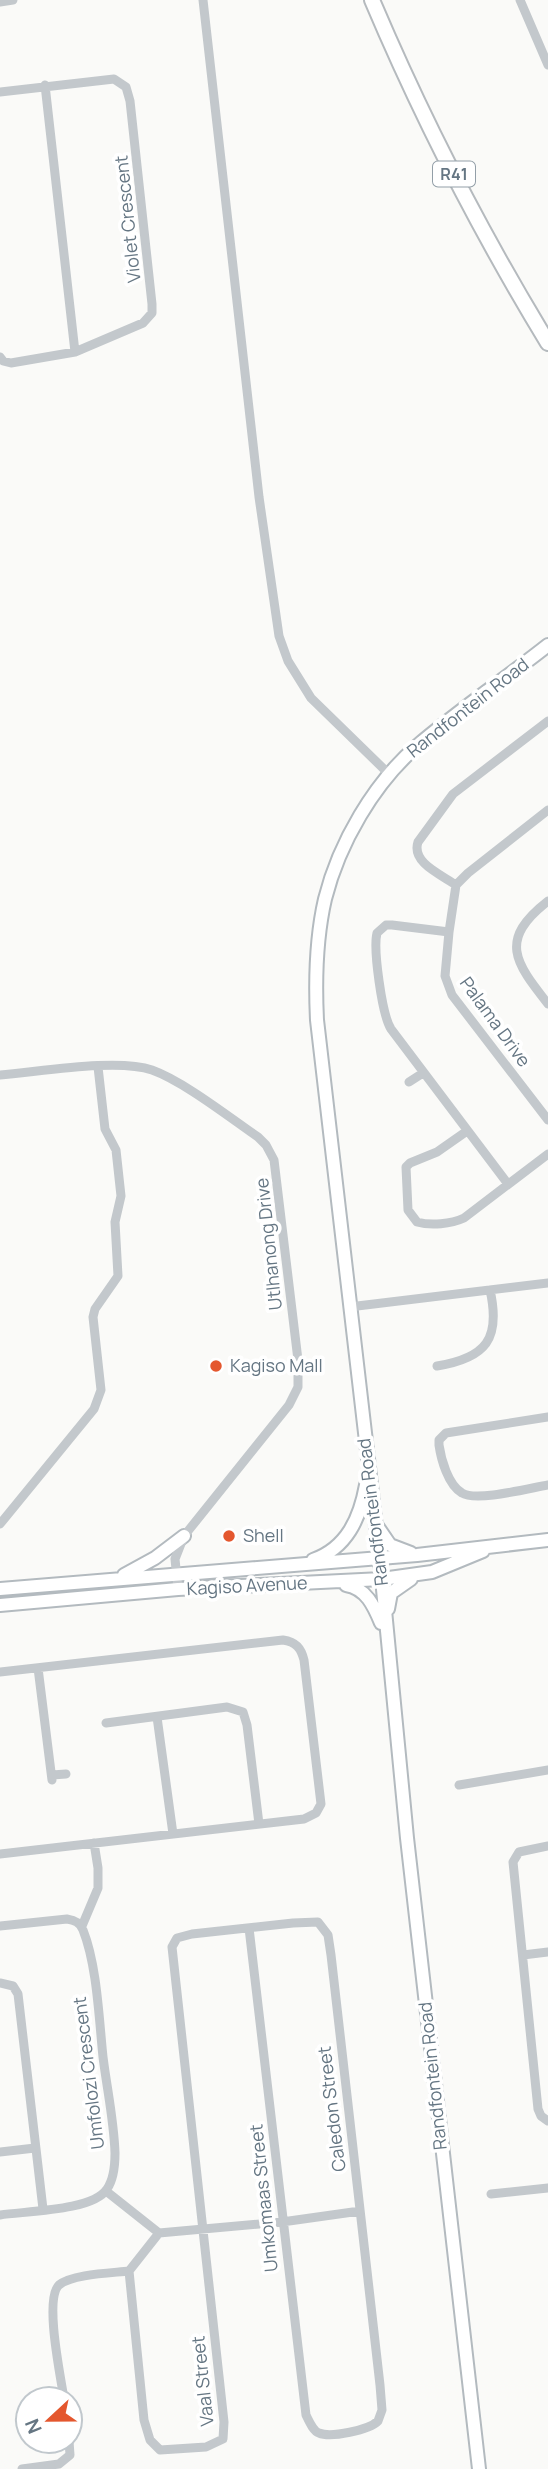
<svg xmlns="http://www.w3.org/2000/svg" width="548" height="2469" font-family="Manrope,sans-serif">
<style>
.lines{fill:none;stroke-linecap:round;stroke-linejoin:round}
.secondary-casing{stroke:#b3babf;stroke-width:16}
.primary-casing{stroke:#b5babe;stroke-width:18}
.street{stroke:#c3c8cc;stroke-width:9}
.secondary{stroke:#fff;stroke-width:12}
.primary{stroke:#fff;stroke-width:14}
.poi-dot{fill:#e4572e;stroke:#fff;stroke-width:2.5}
.labels{text-anchor:middle;stroke-width:7;stroke-linejoin:round;paint-order:stroke}
.shield{fill:#fff;stroke:#939fa8;stroke-width:2}
.shield-label{font-size:16px;font-weight:bold;fill:#657683}
.street-label{font-size:18px;fill:#657683;stroke:#fff}
.poi-label{font-size:18px;fill:#657683;stroke:#fff;text-anchor:start}
</style>
<rect width="100%" height="100%" fill="#fafaf8"/>
<g class="lines">
<defs>
<path id="secondary" d="M 377,1526 L 390,1545 L 411,1553
M 313,1560 C 347,1548 360,1518 366,1485
M 124,1575 L 155,1558 L 184,1536
M 346,1585 C 366,1588 374,1606 381,1623
M 0,1589 L 417,1555 L 548,1540
M 0,1605 L 178,1589 L 382,1579 L 432,1572 L 483,1551
M 388,1609 L 391,1593 L 411,1579
M 479,2469 L 407,1838 L 382,1579 L 317,1020 C 315,979 316,938 325,899 C 339,843 374,783 417,746 C 459,710 505,679 548,645"/>
<path id="primary" d="M 372,0 C 422,118 481,233 548,343"/>
</defs>
<use href="#secondary" class="secondary-casing"/>
<use href="#primary" class="primary-casing"/>
<path class="street" d="M 203,0 L 259,497 L 279,636 L 288,661 L 311,698 L 390,775
M 520,0 L 548,65
M 0,2 L 13,0
M 45,85 L 75,352
M 0,92 L 114,79 L 126,87 L 130,101 L 152,304 L 152,313 L 143,323 L 75,352 L 11,363 L 3,361 L 0,357
M 548,810 L 468,873 L 456,885 L 449,932 L 445,976 L 452,995 L 548,1120
M 456,885 C 442,875 411,863 418,842 L 453,794 L 548,721
M 548,901 C 498,940 515,962 548,1004
M 449,932 L 392,925 L 386,925 L 377,933 C 373,949 382,1015 391,1029 L 508,1184
M 0,1075 C 39,1072 117,1058 152,1070 C 183,1081 229,1117 258,1137 L 266,1145 L 274,1160 L 298,1360 L 298,1387 L 289,1405 L 184,1536 L 175,1559 L 178,1589
M 409,1082 L 423,1073
M 467,1131 L 437,1152 L 410,1163 L 406,1167 L 408,1210 L 417,1222 C 431,1226 451,1224 464,1218 L 548,1154
M 349,1307 L 548,1283
M 437,1366 C 486,1358 501,1339 490,1290
M 548,1417 L 446,1433 L 439,1440 L 439,1445 C 441,1459 448,1485 462,1493 C 476,1502 530,1488 548,1485
M 0,1524 L 94,1409 L 101,1390 L 93,1317 L 95,1309 L 118,1276 L 115,1222 L 121,1196 L 116,1150 L 105,1129 L 98,1067
M 38,1668 L 52,1780
M 0,1672 L 283,1640 C 296,1642 301,1648 304,1660 L 321,1804 L 316,1813 L 304,1819 L 0,1854
M 157,1717 L 173,1834
M 106,1723 L 227,1707 L 243,1712 L 247,1725 L 259,1824
M 52,1775 L 66,1774
M 459,1785 L 548,1770
M 548,1846 L 519,1852 L 513,1862 L 538,2109 L 541,2116 L 548,2121
M 0,1926 L 67,1919 C 74,1920 80,1922 83,1930 C 97,1965 99,2019 103,2057 C 107,2089 114,2121 115,2153 C 115,2166 114,2179 107,2189 C 93,2211 26,2211 0,2215
M 82,1926 L 98,1888 L 98,1868 L 94,1843
M 523,1955 L 548,1952
M 0,1983 L 13,1986 L 18,1994 L 43,2209
M 0,2152 L 35,2148
M 106,2191 L 159,2233 L 282,2222 L 360,2211
M 491,2194 L 548,2188
M 159,2233 L 129,2271 L 144,2420 L 150,2440 L 160,2450 L 206,2447 L 223,2439 L 224,2422 L 172,1947 L 177,1938 L 192,1934 L 293,1923 L 318,1922 L 328,1935 L 331,1955 L 380,2385 L 382,2410 L 378,2421 C 369,2430 331,2438 319,2433 C 313,2431 309,2421 306,2415 L 249,1928
M 64,2399 C 61,2378 44,2299 59,2285 C 72,2274 112,2273 129,2271
M 22,2469 L 59,2464 L 70,2455 L 69,2441"/>
<use href="#secondary" class="secondary"/>
<use href="#primary" class="primary"/>
</g>
<g class="poi-dot">
<circle cx="216" cy="1366" r="7"/>
<circle cx="229" cy="1536" r="7"/>
</g>
<g class="labels">
<rect class="shield" x="433" y="161.5" width="42" height="25" rx="5"/>
<g class="shield-label">
<text x="454" y="180">R41</text>
</g>
<g class="street-label">
<text transform="translate(128 219) rotate(-96)" y="6">Violet Crescent</text>
<text transform="translate(468 708) rotate(-38)" y="6">Randfontein Road</text>
<text transform="translate(495 1022) rotate(54)" y="6">Palama Drive</text>
<text transform="translate(269 1244) rotate(-96)" y="6">Utlhanong Drive</text>
<text transform="translate(373 1512) rotate(-97)" y="6">Randfontein Road</text>
<text transform="translate(247 1586) rotate(-3)" y="6">Kagiso Avenue</text>
<text transform="translate(89 2073) rotate(-97)" y="6">Umfolozi Crescent</text>
<text transform="translate(433 2076) rotate(-96)" y="6">Randfontein Road</text>
<text transform="translate(332 2109) rotate(-97)" y="6">Caledon Street</text>
<text transform="translate(264 2198) rotate(-96)" y="6">Umkomaas Street</text>
<text transform="translate(203 2381) rotate(-96)" y="6">Vaal Street</text>
</g>
<g class="poi-label">
<text x="230" y="1372">Kagiso Mall</text>
<text x="243" y="1542">Shell</text>
</g>
</g>
<g transform="translate(49 2420) rotate(248)"><circle r="33" fill="#ffffff" stroke="#c1c8cd" stroke-width="2"/>
<path d="M0-5L12 26L0 18L-12 26Z" fill="#e4572e"/>
<text y="-10" font-size="19" font-weight="bold" text-anchor="middle" fill="#657683">N</text>
</g>
</svg>
